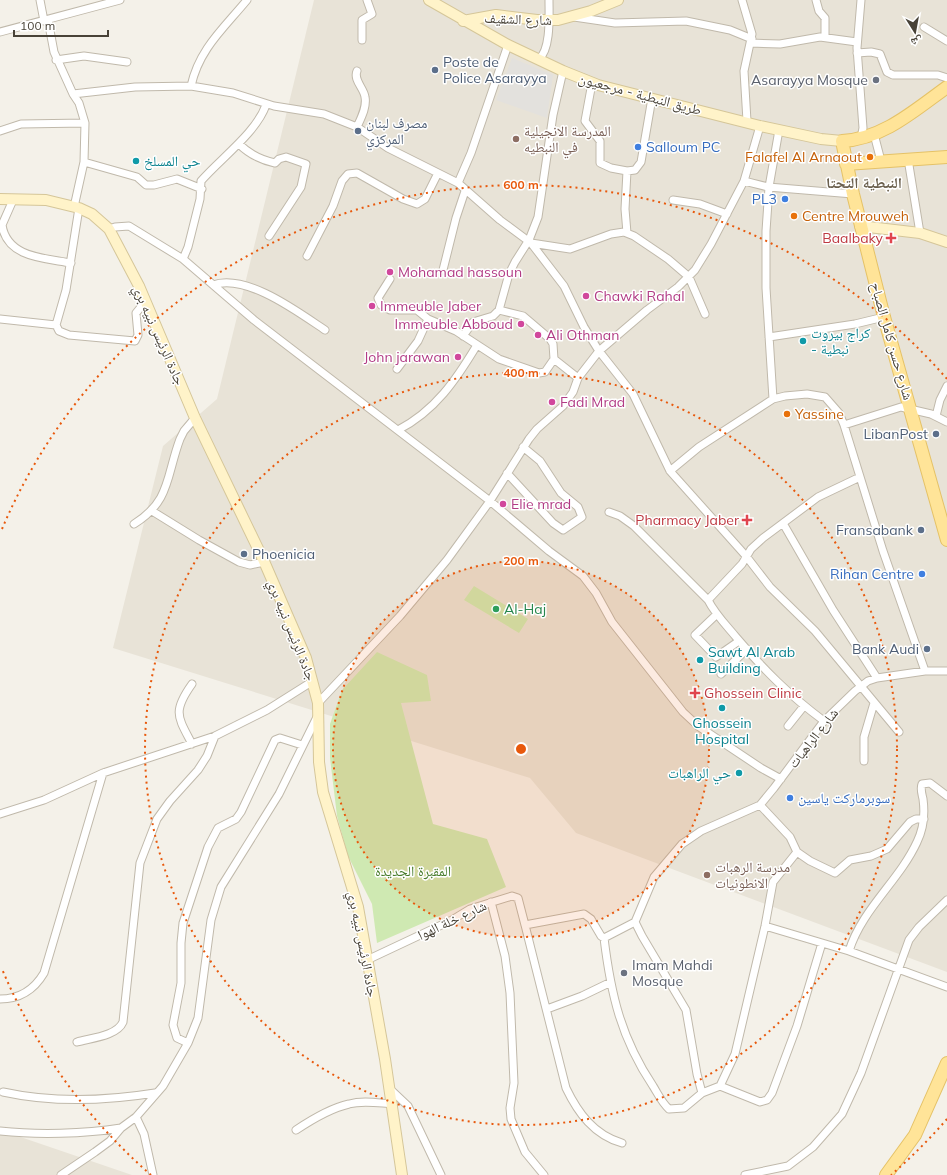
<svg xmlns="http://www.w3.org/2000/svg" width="947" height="1175" font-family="Mulish,'Noto Naskh Arabic',sans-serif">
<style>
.residential{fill:#e8e3d7}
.green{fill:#cfe9b2}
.parking{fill:#e3e1dd}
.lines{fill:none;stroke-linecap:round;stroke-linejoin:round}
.minor-casing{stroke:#c0b9ab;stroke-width:9}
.secondary-casing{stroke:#d5c699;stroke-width:12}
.primary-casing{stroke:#e5c267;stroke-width:14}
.minor{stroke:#fff;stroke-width:7}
.secondary{stroke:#fff3c9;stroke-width:10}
.primary{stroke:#ffe498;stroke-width:12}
.ring{fill:none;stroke:#e8590c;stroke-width:2;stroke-dasharray:2 4}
.service-dot{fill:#5c6f8a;stroke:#fff;stroke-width:1.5}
.worship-dot{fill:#6b7280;stroke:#fff;stroke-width:1.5}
.education-dot{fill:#8d6e63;stroke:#fff;stroke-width:1.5}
.shop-dot{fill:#3f7fe0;stroke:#fff;stroke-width:1.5}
.food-dot{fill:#e8710a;stroke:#fff;stroke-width:1.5}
.culture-dot{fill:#0f9aa8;stroke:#fff;stroke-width:1.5}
.health-dot{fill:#e0444e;stroke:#fff;stroke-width:1.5}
.hotel-dot{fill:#d1479c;stroke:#fff;stroke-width:1.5}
.leisure-dot{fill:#2e9e5b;stroke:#fff;stroke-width:1.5}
.labels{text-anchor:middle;stroke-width:3;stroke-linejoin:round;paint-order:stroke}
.street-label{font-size:14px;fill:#484237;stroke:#fff}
.service-label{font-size:14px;fill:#4e5e75;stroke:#fff;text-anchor:start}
.worship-label{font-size:14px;fill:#5b616d;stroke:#fff;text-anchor:end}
.education-label{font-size:14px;fill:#785e54;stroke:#fff;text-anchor:start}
.shop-label{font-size:14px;fill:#366cbe;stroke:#fff;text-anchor:start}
.food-label{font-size:14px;fill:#c56008;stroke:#fff;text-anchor:start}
.culture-label{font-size:14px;fill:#0d838f;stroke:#fff;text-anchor:start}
.health-label{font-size:14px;fill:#be3a42;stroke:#fff;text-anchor:end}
.hotel-label{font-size:14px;fill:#b23c85;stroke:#fff;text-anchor:start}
.leisure-label{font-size:14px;fill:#27864d;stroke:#fff;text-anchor:start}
.park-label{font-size:14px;fill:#467b29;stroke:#fff}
.neighbourhood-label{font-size:15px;font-weight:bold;fill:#6b604e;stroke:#fff}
.centre{fill:#e8590c;stroke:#fff;stroke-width:2}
.ring-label{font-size:12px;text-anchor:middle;font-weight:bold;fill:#e8590c;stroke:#fff;stroke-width:3;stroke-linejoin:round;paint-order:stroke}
</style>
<rect width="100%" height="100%" fill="#f4f1e9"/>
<path class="residential" d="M 314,0 L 947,0 L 947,972 L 576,833 L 530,778 L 113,648 L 163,446 L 217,399 Z
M 0,1130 L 132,1175 L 0,1175 Z"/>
<path class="green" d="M 474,586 L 528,619 L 519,633 L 464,600 Z
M 377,652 L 427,675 L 431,701 L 401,703 L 433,824 L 487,839 L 506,887 L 377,943 L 372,904 L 348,856 L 337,816 L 330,758 L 330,724 L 342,690 Z"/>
<path class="parking" d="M 512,58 L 553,75 L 547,118 L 496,100 Z"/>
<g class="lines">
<defs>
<path id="minor" d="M 40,0 L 44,21
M 742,0 L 752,34 L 744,71 L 747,121
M 816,0 L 819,11 L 825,18 L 825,37
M 574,17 L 615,23 L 686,21 L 730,30 L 752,39
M 48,20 L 54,52 L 73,94 L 135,87 L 191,86 L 233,93 L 274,106 L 324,114 L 357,127 L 388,148 L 458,183
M 924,27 L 947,41
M 0,32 L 120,0
M 362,40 L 362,20 L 372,14 L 367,0
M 751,43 L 780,44 L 820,37 L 857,42
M 508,45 L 471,153 L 458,183 L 500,220 L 531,243 L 564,286 L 584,327 L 599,351 L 633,394 L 670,471 L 746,556 L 770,587 L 815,631 L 899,732
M 857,53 L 871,52 L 880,54 L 887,72 L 893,75 L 938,75 L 947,78
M 539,59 C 551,49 549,16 549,0
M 56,60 L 84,56 L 127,62
M 357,71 C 353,80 364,88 365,97 C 367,107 361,118 357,127
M 592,83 L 585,121 L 600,141 L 600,163 L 611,168 L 627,171
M 191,86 C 199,49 224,28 247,0
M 73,94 L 79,103 L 85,123 L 84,162 L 74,207
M 0,131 L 21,124 L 85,123
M 874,134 L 881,161
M 861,138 L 863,128 L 857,48 L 861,0
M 239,144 C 249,154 261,160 275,163 L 279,159 L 286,157 L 306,164 L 301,187 L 269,236
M 908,159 L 920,233
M 84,162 L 137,177 L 146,185 L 154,185 L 177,179 L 202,189
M 744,181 L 768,187 L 853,194
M 13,200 L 2,225 C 7,258 45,258 71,263
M 673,200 L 700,204 L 727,214
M 79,208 L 66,290 L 56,325 L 59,331 L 69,335 L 135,341 L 138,335 L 136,313 L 145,302
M 109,229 L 115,227 L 129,226 L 183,259 L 254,320 L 490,501 L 549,551 L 583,576 L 596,593 L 612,622 L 683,712 L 698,726 L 761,768 L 781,779
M 627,233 L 625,209 L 627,171 L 635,170 L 641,162 L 652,98
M 531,243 L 570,249 L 611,234 L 624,232 L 634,236 L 668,259 L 689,277 L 705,314
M 307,256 L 333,206 L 342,181 L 348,174 L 357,173 L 403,199 L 417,204 L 425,199 L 438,173
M 183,259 L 188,247 L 200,199 L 201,181 C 221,158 256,133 266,105
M 443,270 L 456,218 L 465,191
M 390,279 L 378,298 L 381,305 L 390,310 L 417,310 L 428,319 L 456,331 L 499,359 L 539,373 L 545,372 L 554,359
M 213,285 C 246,273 298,312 325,330
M 499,310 L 509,274 L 515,262 L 529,240 L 538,217 L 553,115 L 563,71
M 0,319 L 56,325
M 463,336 L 473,322 L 493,316 L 499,310 L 523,316 L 550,339 L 553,344 L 554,359 L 578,378
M 769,337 L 855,324 L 884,317
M 397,369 L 418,341 L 428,319
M 773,399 L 766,288 L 766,231 L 769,187 L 779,130
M 936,416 L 940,400 L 947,386
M 844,425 L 901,407 L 931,414 L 947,422
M 398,430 C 435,411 456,380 477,345
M 670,471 L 699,447 L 773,399 L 785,396 L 807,394 L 825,397 L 839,413 L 844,425 L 883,551 L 925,671
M 507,473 L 553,523 L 563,530 L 582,517 L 578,507 L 561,493 L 540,461 L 523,447
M 152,511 L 199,540 L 239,562 L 250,565 L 264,562
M 609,512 L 620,516 L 634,526 L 708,600
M 134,524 C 171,501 166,476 180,439 L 184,431 L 195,418
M 784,525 L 833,610 L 877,678
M 717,614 L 695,635 L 716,657 L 739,641
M 721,674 L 747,649
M 192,684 C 172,712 178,717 192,744
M 318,703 L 400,616 L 447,560 L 490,501 L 529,439 L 537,429 L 563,406 L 573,392 L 578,378 L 599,351 L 647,310 L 678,287 L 695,270 L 711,244 L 744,181 L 760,126
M 824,721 C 789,695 764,670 736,637 C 726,625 715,614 708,600 L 742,564 L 751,549 L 763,538 L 818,497 L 860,477
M 788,726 L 804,706
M 864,761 L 864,737 L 874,703
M 0,814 L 44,800 L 103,773
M 797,852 L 810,861 L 835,873 L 850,860 L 871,856 L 887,849 L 910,822 L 916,819 L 924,819
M 491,902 L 505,956 L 510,993 L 514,1083 L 510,1108 L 511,1119 L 525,1152 L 544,1175
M 635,922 L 642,936 L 686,1010 L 697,1074 L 702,1093 L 720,1086 L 735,1054 L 765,926 L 773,882 L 797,852 L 790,837 L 760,805
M 525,925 L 566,1088 C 578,1113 594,1135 622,1143
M 765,926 L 849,951 L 947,987
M 604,938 C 611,995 621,1038 653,1086 C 658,1094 662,1103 669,1109 L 684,1108 L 702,1093
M 849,951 C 862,909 899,881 917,842 C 924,828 925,814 923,799 C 922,794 920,789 922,784 L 930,783 L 947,796
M 367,960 L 452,920 L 470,909 L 512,896 L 518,898 L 525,925 L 584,914 L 591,919 L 601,936 L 604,938 L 635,922 L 654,877 L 682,844 L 701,831 L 760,805 L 774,788 L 824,721 L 855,691 L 868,681 L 877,678 L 925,671 L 947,671
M 0,999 C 20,999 34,990 44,973 L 103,773 L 215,736 L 267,710 L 313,681
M 547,1009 L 582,996 L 609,983
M 77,1042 C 91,1038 117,1036 123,1022 L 140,863 L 157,819 L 170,801 L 198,770 L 207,756 L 215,736
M 188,1043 L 177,1038 L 173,1025 L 181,983 L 181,943 L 183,923 L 208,847 L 218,828 L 236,819 L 241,812 L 275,740 L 280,738 L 302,745
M 720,1086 L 760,1102 L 767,1100 L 772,1093 L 797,1026 L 822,943
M 390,1089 L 408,1106 L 441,1175
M 3,1092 C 53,1103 105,1101 155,1093
M 136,1117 L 144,1134 L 153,1175
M 296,1130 C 311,1120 331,1108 349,1104 C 363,1100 378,1103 393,1104
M 0,1131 C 37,1135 84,1134 121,1128
M 61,1175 L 95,1152 L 110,1141 L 121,1128 L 136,1117 L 163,1086 L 188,1043 L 198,1018 L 211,920 L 221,887 L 279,794 L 317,717
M 745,1175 L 788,1166 L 813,1147 L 842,1114 L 861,1073 L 909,940 L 919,927 L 947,900"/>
<path id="secondary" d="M 429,0 L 508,45 L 563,71 L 598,85 L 760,126 L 821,139 L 842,141
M 463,21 L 496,15 L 537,20 L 558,20 L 591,11 L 618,0
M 0,199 L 46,200 L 79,208 L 92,214 L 109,229 L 139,286 L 195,418 L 263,559 L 306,658 L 318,703 L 319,762 L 323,792 L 358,907 L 385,1059 L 402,1175
M 860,226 L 920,233 L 947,242"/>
<path id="primary" d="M 947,87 C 915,110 883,139 842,141 L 853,194 L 884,317 L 947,540
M 846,164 L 947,157
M 886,1175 L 915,1135 L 947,1063"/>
</defs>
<use href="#minor" class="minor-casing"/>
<use href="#secondary" class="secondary-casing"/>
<use href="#primary" class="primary-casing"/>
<use href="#minor" class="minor"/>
<use href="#secondary" class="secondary"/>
<use href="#primary" class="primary"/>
</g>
<circle cx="521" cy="749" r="188" fill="#e8590c" fill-opacity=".12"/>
<g class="ring">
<circle cx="521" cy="749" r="188"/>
<circle cx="521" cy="749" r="376"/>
<path d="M947 1119A564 564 0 0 1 891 1175M151 1175A564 564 0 0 1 2 969M2 529A564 564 0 0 1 947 379"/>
</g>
<g class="service-dot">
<circle cx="435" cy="70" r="4"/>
<circle cx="358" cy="131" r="4"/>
<circle cx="936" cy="434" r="4"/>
<circle cx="921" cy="530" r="4"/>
<circle cx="244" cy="554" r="4"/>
<circle cx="927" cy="649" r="4"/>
</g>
<g class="worship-dot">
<circle cx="876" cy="80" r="4"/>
<circle cx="624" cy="973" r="4"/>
</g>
<g class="education-dot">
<circle cx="516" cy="139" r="4"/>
<circle cx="707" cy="875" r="4"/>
</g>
<g class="shop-dot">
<circle cx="638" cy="147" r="4"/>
<circle cx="785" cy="199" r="4"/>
<circle cx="922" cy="574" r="4"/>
<circle cx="790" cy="798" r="4"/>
</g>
<g class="food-dot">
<circle cx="870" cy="157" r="4"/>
<circle cx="794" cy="216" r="4"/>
<circle cx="787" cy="414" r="4"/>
</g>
<g class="culture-dot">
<circle cx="136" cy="161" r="4"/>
<circle cx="803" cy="341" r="4"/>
<circle cx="700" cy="660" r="4"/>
<circle cx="722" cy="708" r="4"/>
<circle cx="739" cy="773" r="4"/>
</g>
<g class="health-dot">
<path d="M889 232h4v4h4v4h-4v4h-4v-4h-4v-4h4z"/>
<path d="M745 514h4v4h4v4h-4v4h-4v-4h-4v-4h4z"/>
<path d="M693 687h4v4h4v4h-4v4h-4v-4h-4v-4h4z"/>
</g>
<g class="hotel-dot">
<circle cx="390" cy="272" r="4"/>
<circle cx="586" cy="296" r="4"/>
<circle cx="372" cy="306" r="4"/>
<circle cx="521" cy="324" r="4"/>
<circle cx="538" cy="335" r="4"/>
<circle cx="458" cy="357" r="4"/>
<circle cx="552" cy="402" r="4"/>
<circle cx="503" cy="504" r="4"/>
</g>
<circle class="leisure-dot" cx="496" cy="609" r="4"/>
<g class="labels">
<g class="street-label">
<text transform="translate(518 19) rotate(2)" y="5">شارع الشقيف</text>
<text transform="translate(640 94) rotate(15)" y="5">طريق النبطية - مرجعيون</text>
<text transform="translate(159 335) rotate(66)" y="5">جادة الرئيس نبيه بري</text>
<text transform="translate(892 341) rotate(74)" y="5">شارع حسن كامل الصباح</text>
<text transform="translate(292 630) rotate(68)" y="5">جادة الرئيس نبيه بري</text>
<text transform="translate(813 738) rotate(-52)" y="5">شارع الراهبات</text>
<text transform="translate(452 920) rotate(-25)" y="5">شارع خلة الهوا</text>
<text transform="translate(363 944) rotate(79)" y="5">جادة الرئيس نبيه بري</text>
</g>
<g class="service-label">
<text x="443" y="67">Poste de<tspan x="443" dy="16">Police Asarayya</tspan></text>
<text x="366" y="128">مصرف لبنان<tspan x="366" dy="16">المركزي</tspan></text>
<text x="928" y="439" text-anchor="end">LibanPost</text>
<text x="913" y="535" text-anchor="end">Fransabank</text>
<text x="252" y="559">Phoenicia</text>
<text x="919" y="654" text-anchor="end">Bank Audi</text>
</g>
<g class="worship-label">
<text x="868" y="85">Asarayya Mosque</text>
<text x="632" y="970" text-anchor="start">Imam Mahdi<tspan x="632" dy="16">Mosque</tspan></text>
</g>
<g class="education-label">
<text x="524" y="136">المدرسة الانجيلية<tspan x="524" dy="16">في النبطيه</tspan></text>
<text x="715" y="872">مدرسة الرهبات<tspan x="715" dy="16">الانطونيات</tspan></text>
</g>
<g class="shop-label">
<text x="646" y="152">Salloum PC</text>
<text x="777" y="204" text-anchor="end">PL3</text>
<text x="914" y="579" text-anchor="end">Rihan Centre</text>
<text x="798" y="803">سوبرماركت ياسين</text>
</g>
<g class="food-label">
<text x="862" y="162" text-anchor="end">Falafel Al Arnaout</text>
<text x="802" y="221">Centre Mrouweh</text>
<text x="795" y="419">Yassine</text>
</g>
<g class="culture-label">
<text x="144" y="166">حي المسلخ</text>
<text x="811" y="338">كراج بيروت<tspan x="811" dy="16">- نبطية</tspan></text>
<text x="708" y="657">Sawt Al Arab<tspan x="708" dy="16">Building</tspan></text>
<text x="722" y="728" text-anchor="middle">Ghossein<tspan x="722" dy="16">Hospital</tspan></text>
<text x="731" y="778" text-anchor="end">حي الراهبات</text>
</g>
<g class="health-label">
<text x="883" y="243">Baalbaky</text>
<text x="739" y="525">Pharmacy Jaber</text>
<text x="704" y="698" text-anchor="start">Ghossein Clinic</text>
</g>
<g class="hotel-label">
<text x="398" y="277">Mohamad hassoun</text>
<text x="594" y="301">Chawki Rahal</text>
<text x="380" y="311">Immeuble Jaber</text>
<text x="513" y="329" text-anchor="end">Immeuble Abboud</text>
<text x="546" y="340">Ali Othman</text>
<text x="450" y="362" text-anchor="end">John jarawan</text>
<text x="560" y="407">Fadi Mrad</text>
<text x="511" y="509">Elie mrad</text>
</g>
<g class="leisure-label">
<text x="504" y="614">Al-Haj</text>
</g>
<g class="park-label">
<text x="413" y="876">المقبرة الجديدة</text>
</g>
<g class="neighbourhood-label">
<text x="864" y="188">النبطية التحتا</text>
</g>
</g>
<circle cx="521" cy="749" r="6" class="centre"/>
<g class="ring-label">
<text x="521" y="189">600 m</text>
<text x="521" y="377">400 m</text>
<text x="521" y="565">200 m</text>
</g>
<g transform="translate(915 32) rotate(169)" stroke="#ffffff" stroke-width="3" paint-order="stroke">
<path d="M0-3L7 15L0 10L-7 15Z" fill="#484237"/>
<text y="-6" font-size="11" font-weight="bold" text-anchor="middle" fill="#484237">ش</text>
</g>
<path d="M14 30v6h94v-6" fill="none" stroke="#484237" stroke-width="2"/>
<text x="20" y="30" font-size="12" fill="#484237" stroke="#ffffff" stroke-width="3" paint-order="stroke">100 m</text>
</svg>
